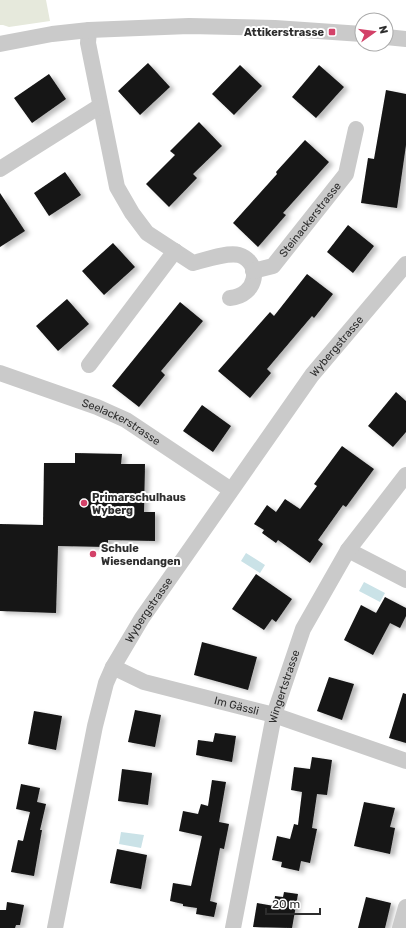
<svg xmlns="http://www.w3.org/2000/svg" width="406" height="928" font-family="Rubik,sans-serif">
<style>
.green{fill:#e6e9dc}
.water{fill:#cae2e7}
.building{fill:#141414;filter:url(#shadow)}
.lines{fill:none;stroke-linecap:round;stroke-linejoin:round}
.street{stroke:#cacaca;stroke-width:16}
.poi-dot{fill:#d34168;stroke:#fff;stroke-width:1.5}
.labels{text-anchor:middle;stroke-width:4;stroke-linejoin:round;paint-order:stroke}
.poi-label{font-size:11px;font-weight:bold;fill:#2d2d2d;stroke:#fff;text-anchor:start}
.street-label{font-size:11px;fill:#2d2d2d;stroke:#fff}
</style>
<defs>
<filter id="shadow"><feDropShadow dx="4.5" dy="2.5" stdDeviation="2" flood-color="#0004"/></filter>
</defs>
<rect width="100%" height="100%" fill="#fff"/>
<path class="green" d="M 0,0 L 46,0 L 50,21 L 9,27 L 3,25 L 0,25 Z"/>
<path class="water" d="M 246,553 L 265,565 L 260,573 L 241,561 Z
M 364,582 L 385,593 L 380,602 L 359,591 Z
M 121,832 L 144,835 L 141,848 L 119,844 Z"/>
<path class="building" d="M 148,63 L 170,87 L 140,115 L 118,91 Z
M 240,65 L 262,86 L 234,115 L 212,94 Z
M 319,65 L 344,87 L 316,118 L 292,97 Z
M 49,74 L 66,99 L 32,123 L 14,98 Z
M 386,90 L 406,94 L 406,145 L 397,208 L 361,203 L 368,158 L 374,159 Z
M 199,122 L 222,146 L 193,174 L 197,178 L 169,207 L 146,184 L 175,155 L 170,151 Z
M 305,140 L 329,162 L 283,213 L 286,215 L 258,247 L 233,223 L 277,174 L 276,172 Z
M 65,172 L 81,195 L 49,216 L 34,193 Z
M 0,193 L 25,231 L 0,247 Z
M 348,225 L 374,246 L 353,273 L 327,252 Z
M 113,243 L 135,267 L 104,295 L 82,271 Z
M 307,274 L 333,294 L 314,318 L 312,316 L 267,369 L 271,373 L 250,398 L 218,371 L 270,312 L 274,316 Z
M 67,299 L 89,324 L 58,351 L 36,326 Z
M 180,302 L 203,321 L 161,371 L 165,375 L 139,407 L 112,386 Z
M 396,392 L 406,401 L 406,432 L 393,447 L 368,426 Z
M 202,405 L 231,426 L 213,452 L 183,431 Z
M 342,446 L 374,469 L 346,507 L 343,505 L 318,540 L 323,544 L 310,563 L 278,540 L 276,543 L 262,533 L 264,530 L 254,524 L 267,505 L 276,512 L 285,499 L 300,509 L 317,486 L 314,484 Z
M 75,453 L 122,454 L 121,464 L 145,464 L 144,512 L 155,512 L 155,541 L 108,540 L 108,547 L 58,546 L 56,613 L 0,611 L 0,524 L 43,525 L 44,463 L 75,463 Z
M 256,574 L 292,599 L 276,622 L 272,619 L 264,630 L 232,609 Z
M 385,597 L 406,608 L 406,616 L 400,628 L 390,623 L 373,655 L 344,640 L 361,605 L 376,613 Z
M 202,642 L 257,657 L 248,690 L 194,675 Z
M 329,677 L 354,684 L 342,720 L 317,711 Z
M 403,693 L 406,694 L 406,743 L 389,738 Z
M 135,710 L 161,715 L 155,747 L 128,742 Z
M 34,711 L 62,716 L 56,750 L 28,744 Z
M 215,733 L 236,736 L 232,762 L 196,755 L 198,740 L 213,742 Z
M 312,757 L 332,760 L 327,795 L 317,794 L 312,828 L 317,829 L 310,863 L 301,861 L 299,871 L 281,867 L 282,862 L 272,860 L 277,836 L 290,839 L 294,824 L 298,825 L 302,792 L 291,790 L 294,767 L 310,769 Z
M 122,769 L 152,773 L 148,805 L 118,801 Z
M 212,780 L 226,782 L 219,822 L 229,824 L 224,849 L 220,848 L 210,901 L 217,903 L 214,917 L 196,914 L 197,908 L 183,906 L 183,904 L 170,901 L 173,883 L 191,886 L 202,836 L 179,831 L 183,811 L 198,814 L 201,804 L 208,806 Z
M 21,784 L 40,788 L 37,802 L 46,804 L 40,830 L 42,830 L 34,876 L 11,872 L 18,840 L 23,841 L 30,812 L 16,809 Z
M 364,802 L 395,808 L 390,827 L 395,828 L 390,854 L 354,846 Z
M 117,849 L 147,855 L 141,889 L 110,883 Z
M 284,892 L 298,894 L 292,928 L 253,927 L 257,903 L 274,906 L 275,896 L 283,897 Z
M 366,897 L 391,903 L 385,928 L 358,928 Z
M 7,902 L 24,905 L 20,925 L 16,925 L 15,928 L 0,928 L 0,910 L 6,910 Z"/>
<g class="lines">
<g class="street">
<path d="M 89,30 L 88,43 L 117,187 L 132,213 L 147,233 L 193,263 C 205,260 227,252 239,255 C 263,263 257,296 230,298"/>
<path d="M 386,37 L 406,39"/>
<path d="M 0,44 L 52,34 L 89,30 L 189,26 L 275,28 L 362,34"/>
<path d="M 0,169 L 100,106"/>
<path id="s1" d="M 253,271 L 273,266 L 346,174 L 356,129"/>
<path d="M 89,365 L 175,251"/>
<path id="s2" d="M 0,373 L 97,407 L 126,420 L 231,490"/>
<path d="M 348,550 L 406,580"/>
<path id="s3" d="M 113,667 L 144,682 L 274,715 L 406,761"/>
<path id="s4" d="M 55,928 L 95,726 L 106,683 L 113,667 L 142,618 L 312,375 L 406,264"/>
<path id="s5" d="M 233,928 L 274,715 L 303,629 L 348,550 L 406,475"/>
<path d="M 400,928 L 406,907"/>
</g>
</g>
<g class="poi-dot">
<rect x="328" y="28" width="8" height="8" rx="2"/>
<circle cx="84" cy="503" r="4"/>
<circle cx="93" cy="554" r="4"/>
</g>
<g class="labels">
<g class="poi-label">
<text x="324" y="36" text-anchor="end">Attikerstrasse</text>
<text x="92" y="501">Primarschulhaus<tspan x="92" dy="13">Wyberg</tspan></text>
<text x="101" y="552">Schule<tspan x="101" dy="13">Wiesendangen</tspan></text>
</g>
<g class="street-label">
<text dy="4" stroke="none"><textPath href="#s1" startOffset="80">Steinackerstrasse</textPath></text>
<text dy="4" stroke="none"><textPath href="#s4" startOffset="659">Wybergstrasse</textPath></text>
<text dy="4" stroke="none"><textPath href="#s2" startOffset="131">Seelackerstrasse</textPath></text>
<text dy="4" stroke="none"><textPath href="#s4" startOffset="335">Wybergstrasse</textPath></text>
<text dy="4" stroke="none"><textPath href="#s5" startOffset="247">Wingertstrasse</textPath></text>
<text dy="4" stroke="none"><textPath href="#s3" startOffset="130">Im Gässli</textPath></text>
</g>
</g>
<g transform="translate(374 32) rotate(76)"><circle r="19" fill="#ffffff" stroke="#ababab"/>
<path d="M0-3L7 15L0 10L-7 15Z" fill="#d34168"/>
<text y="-6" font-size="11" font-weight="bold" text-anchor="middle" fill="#2d2d2d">N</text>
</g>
<path d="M266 908v6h54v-6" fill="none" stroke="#2d2d2d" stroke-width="2"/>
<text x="272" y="908" font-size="12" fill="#2d2d2d" stroke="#ffffff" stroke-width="3" paint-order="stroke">20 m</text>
</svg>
